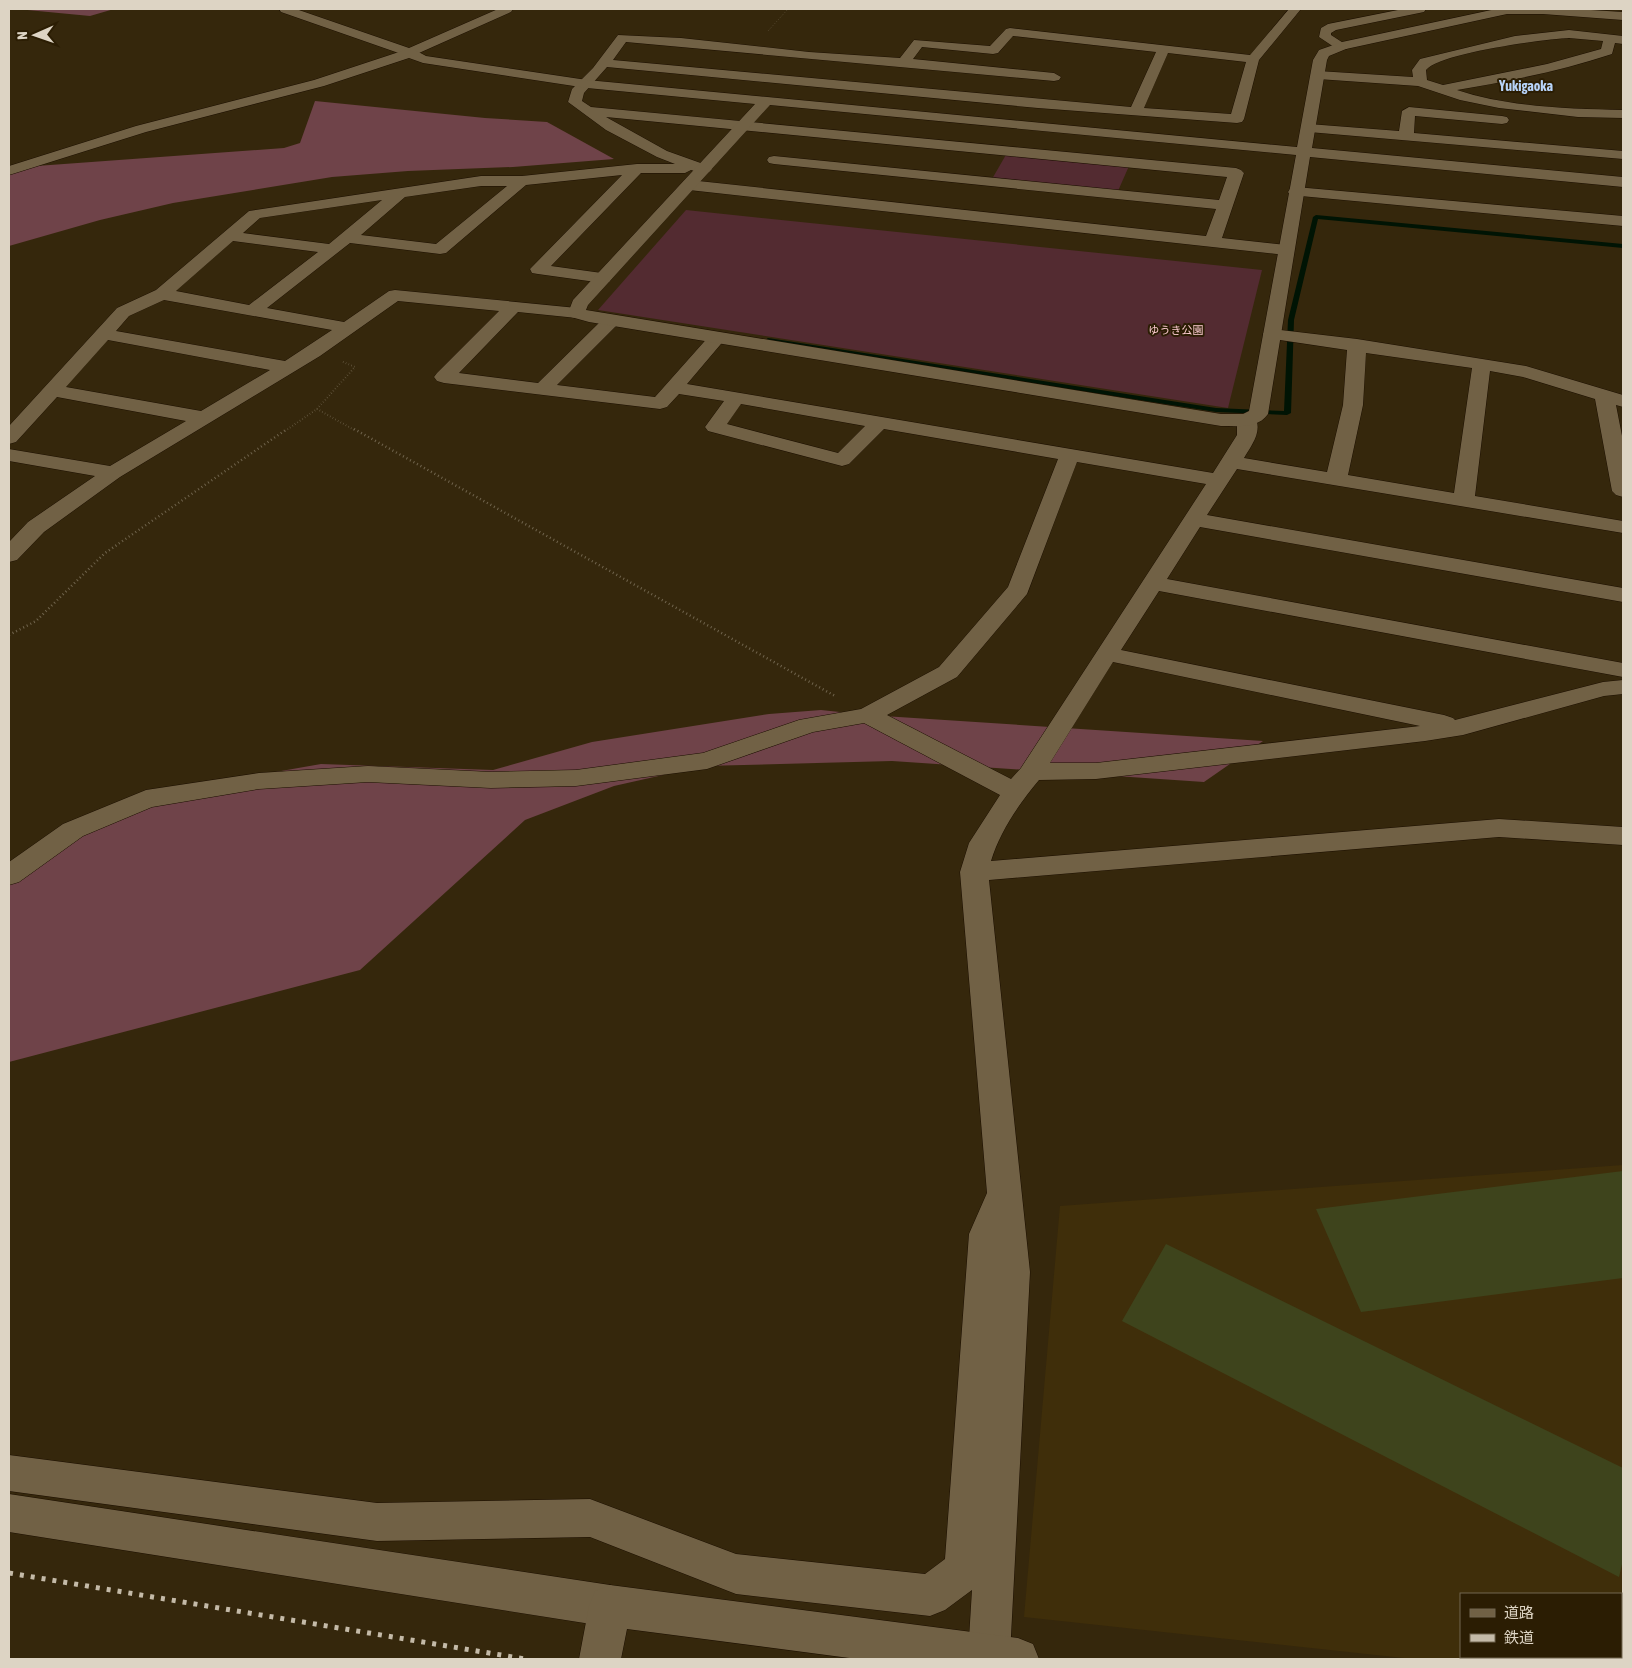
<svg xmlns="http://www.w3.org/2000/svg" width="1632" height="1668" font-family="'Asap Condensed','Noto Sans JP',sans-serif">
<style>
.built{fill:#3f2e0a;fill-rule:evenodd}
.green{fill:#532b31}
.forest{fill:#6f4349}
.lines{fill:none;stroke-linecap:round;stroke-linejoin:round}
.stream{fill:#001404;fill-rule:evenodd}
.building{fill:#3e441c}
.minor-casing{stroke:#1c0f00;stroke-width:1}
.tertiary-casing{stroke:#1c0f00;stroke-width:1}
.path-far2{stroke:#71654e;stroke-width:1;stroke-dasharray:0.5 2;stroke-linecap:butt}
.path-far1{stroke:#71654e;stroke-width:2;stroke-dasharray:0.5 2.5;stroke-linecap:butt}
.path{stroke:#71654e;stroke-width:2.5;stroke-dasharray:1 3;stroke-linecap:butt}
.minor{fill:#716145;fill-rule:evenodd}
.tertiary{fill:#716145;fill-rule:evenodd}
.rail{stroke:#c4baa8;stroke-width:5;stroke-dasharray:4 7;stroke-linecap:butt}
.labels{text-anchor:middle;stroke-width:4;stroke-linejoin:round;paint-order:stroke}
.far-park-label{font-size:11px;fill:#fcccd1;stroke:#2b1d03}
.far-quarter-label{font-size:14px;font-weight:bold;fill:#b7d3f9;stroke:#2b1d03}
</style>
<rect width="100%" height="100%" fill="#35270c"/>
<path class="built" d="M 1623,1165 L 1623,1659 L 1413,1659 L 1024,1617 L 1060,1206 ZM 1461,1594 L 1621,1594 L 1621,1657 L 1461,1657 Z"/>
<path class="green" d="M 1007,153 L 1129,166 L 1118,191 L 992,179 Z
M 686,210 L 1262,270 L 1228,408 L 598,310 Z"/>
<path class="forest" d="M 17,9 L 114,9 L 90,16 Z
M 315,101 L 485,118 L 547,122 L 614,159 L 513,167 L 408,171 L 332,177 L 173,203 L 100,220 L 9,246 L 9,168 L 284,148 L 300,143 Z
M 821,710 L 868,715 L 1263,741 L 1204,782 L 892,761 L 703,766 L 614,786 L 525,820 L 360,970 L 9,1062 L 9,881 L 35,852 L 136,810 L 219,782 L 321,764 L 493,770 L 592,742 L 769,714 Z"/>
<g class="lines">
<path class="stream" d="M 1316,215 L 1623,244 L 1623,248 L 1318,219 L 1294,320 L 1291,413 L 1287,415 L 1216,412 L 768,342 L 765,340 L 768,338 L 1216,408 L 1284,411 L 1288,320 L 1313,217 Z"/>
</g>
<path class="building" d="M 1623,1171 L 1623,1278 L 1361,1312 L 1316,1209 Z
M 1166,1244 L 1623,1468 L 1623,1560 L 1619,1577 L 1122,1321 Z"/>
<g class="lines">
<defs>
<path id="minor" d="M 279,9 L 296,9 L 409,48 L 498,9 L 513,9 L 511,12 L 410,57 L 281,12 Z
M 1289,9 L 1301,9 L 1259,60 L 1244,119 L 1242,122 L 1237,123 L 1038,108 L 607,67 L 584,93 L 582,101 L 591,107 L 1236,168 L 1241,170 L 1244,173 L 1222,238 L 1286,245 L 1292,246 L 1294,250 L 1292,254 L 1286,255 L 689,190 L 684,188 L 681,185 L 684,182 L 689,180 L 1206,236 L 1216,209 L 774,164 L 769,163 L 767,160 L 769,157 L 774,156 L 1219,200 L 1227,177 L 606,117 L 667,151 L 709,166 L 712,169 L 709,172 L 704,174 L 691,170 L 685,173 L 641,173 L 551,266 L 609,274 L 612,278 L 609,282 L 603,283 L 538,274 L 532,273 L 530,269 L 622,175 L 526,185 L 446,253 L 440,254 L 350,243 L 267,308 L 344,322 L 389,291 L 395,290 L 577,308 L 583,309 L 586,313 L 583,317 L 577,318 L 518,312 L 459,373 L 538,383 L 605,317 L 611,316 L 617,317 L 620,321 L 617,325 L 557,385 L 655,397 L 711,334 L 717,333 L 723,334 L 726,338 L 687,384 L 1213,473 L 1237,435 L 1237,420 L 1240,416 L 1247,414 L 1254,416 C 1264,430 1251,446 1244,458 L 1327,472 L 1343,405 L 1347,350 L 1266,338 L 1263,334 L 1266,330 L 1272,329 L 1357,339 L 1526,366 L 1623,395 L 1623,407 L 1616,405 L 1623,441 L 1623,497 L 1616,495 L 1612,491 L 1595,399 L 1523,377 L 1490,371 L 1475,496 L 1623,521 L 1623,533 L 1237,469 L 1207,515 L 1623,588 L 1623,602 L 1200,527 L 1167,579 L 1623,663 L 1623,677 L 1159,591 L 1121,650 L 1444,715 L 1453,718 L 1455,720 L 1603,682 L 1623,680 L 1623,694 L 1604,696 L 1463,735 L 1425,741 L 1096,779 L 1039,780 C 1019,804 1000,831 991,861 L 1499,819 L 1623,827 L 1623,845 L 1499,837 L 989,880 L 1030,1272 L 1010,1655 L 1009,1659 L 969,1659 L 968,1655 L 972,1590 L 945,1610 L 930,1616 L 736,1594 L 590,1537 L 377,1541 L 9,1491 L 9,1455 L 377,1503 L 590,1499 L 736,1554 L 925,1574 L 945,1559 L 969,1234 L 987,1193 L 960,872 L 969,843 L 1000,795 L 864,723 L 813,732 L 707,769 L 576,786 L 491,788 L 368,782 L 259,789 L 152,807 L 83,836 L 19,882 L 9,885 L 9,862 L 63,824 L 146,790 L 259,773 L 368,766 L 491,772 L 576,770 L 703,753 L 799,720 L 861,709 L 939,667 L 1008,587 L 1058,459 L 884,429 L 849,464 L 842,466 L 708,431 L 705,427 L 724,401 L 679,394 L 667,407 L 660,409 L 444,383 L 437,381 L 434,377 L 437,373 L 499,311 L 398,301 L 320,356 L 120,477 L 44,532 L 17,560 L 9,562 L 9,542 L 28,522 L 95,476 L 9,461 L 9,449 L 110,466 L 186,421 L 57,397 L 16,442 L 9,444 L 9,426 L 117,308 L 156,290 L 249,211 L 481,176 L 522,176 L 637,164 L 675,164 L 657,157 L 606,130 L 568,102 L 572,89 L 593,68 L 618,35 L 681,38 L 809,52 L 900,58 L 914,40 L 990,46 L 1006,29 L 1010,28 L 1250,55 ZM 1013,36 L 1156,52 L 1131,107 L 613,60 L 626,42 L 1054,81 L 1059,80 L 1061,77 L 1054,73 L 913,59 L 922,47 L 993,54 L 998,53 ZM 1168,53 L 1246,62 L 1231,114 L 1144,108 ZM 481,186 L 507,186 L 436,244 L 361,235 L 405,197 ZM 382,200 L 329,244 L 243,233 L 260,218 ZM 233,241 L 318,252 L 249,305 L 176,291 ZM 164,300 L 332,330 L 285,361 L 116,331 L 129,316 ZM 108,340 L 270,370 L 201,411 L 66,387 ZM 1366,353 L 1472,368 L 1454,493 L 1348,475 L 1363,405 ZM 741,404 L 865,426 L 838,453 L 727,424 ZM 1077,462 L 1206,484 L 1021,768 L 1011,779 L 887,715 L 957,677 L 1027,594 ZM 1113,662 L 1420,726 L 1096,763 L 1050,763 Z
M 1403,9 L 1426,9 L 1424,12 L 1336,30 L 1331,33 L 1331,35 L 1348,46 L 1347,49 L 1337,49 L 1319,37 L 1321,28 L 1328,24 Z
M 1569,30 L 1623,36 L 1623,44 L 1615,43 L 1612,54 C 1561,71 1509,81 1457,90 C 1508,107 1569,109 1623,110 L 1623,118 L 1578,117 L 1499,108 L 1460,100 L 1418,86 L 1318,79 L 1311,75 L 1318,71 L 1413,77 L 1412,70 L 1420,59 L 1515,36 ZM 1569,38 L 1603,41 L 1601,49 L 1547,64 L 1443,85 L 1427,80 L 1426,70 C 1439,53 1544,39 1569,38 Z
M 1409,107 L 1502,116 L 1507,117 L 1509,120 L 1507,123 L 1502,124 L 1415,116 L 1414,133 L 1623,151 L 1623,159 L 1309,132 L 1304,131 L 1302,128 L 1304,125 L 1309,124 L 1399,131 L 1402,111 Z
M 1296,187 L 1623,216 L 1623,226 L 1290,195 L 1288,192 L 1290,189 Z
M 9,1494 L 610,1585 L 625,1591 L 631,1606 L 625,1621 L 610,1627 L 9,1532 Z"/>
<path id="tertiary" d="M 1496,9 L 1575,9 L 1623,12 L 1623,20 L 1543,14 L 1507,14 L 1346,49 L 1329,56 L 1327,60 L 1312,148 L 1623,177 L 1623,187 L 1310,157 L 1268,414 C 1258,429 1237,426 1221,426 L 589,322 L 571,317 L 568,313 L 573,300 L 755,104 L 587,88 L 423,63 L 409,58 L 324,86 L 146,132 L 9,175 L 9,166 L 136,126 L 314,80 L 405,50 L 415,50 L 426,56 L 587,80 L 1297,147 L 1313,60 L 1319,50 L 1342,42 ZM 770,105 L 1296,155 L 1249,411 L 1243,414 L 1221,414 L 586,310 L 588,305 Z
M 610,1585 L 1018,1638 L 1033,1644 L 1039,1659 L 857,1659 L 627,1629 L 621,1659 L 579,1659 L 589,1606 L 595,1591 Z"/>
</defs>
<use href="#minor" class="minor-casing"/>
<use href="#tertiary" class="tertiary-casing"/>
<path class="path-far2" d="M 768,31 L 788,9"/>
<path class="path-far1" d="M 317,409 L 356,431
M 285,431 L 317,409 L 355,367 L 341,361"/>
<path class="path" d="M 354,429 L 835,696
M 9,635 L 36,621 L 105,553 L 287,429"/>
<use href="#minor" class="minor"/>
<use href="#tertiary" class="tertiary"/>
<path class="rail" d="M 9,1573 L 525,1659"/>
</g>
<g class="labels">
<g class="far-park-label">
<text x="1176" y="334">ゆうき公園</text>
</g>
<g class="far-quarter-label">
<text x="1526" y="91">Yukigaoka</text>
</g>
</g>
<rect width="1632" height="1668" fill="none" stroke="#ddd4c4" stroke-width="20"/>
<rect x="1460" y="1593" width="162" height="65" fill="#2b1d03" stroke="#726650"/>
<rect x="1470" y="1609" width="25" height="8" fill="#716145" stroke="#726650"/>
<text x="1504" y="1618" font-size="15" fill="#ddd4c4">道路</text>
<rect x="1470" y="1634" width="25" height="8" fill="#c4baa8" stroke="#726650"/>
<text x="1504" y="1643" font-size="15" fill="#ddd4c4">鉄道</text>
<g transform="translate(35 35) rotate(268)" stroke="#2b1d03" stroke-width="4" paint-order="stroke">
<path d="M0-4L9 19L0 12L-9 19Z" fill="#ddd4c4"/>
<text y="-8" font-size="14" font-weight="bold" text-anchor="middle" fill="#ddd4c4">N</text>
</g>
</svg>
